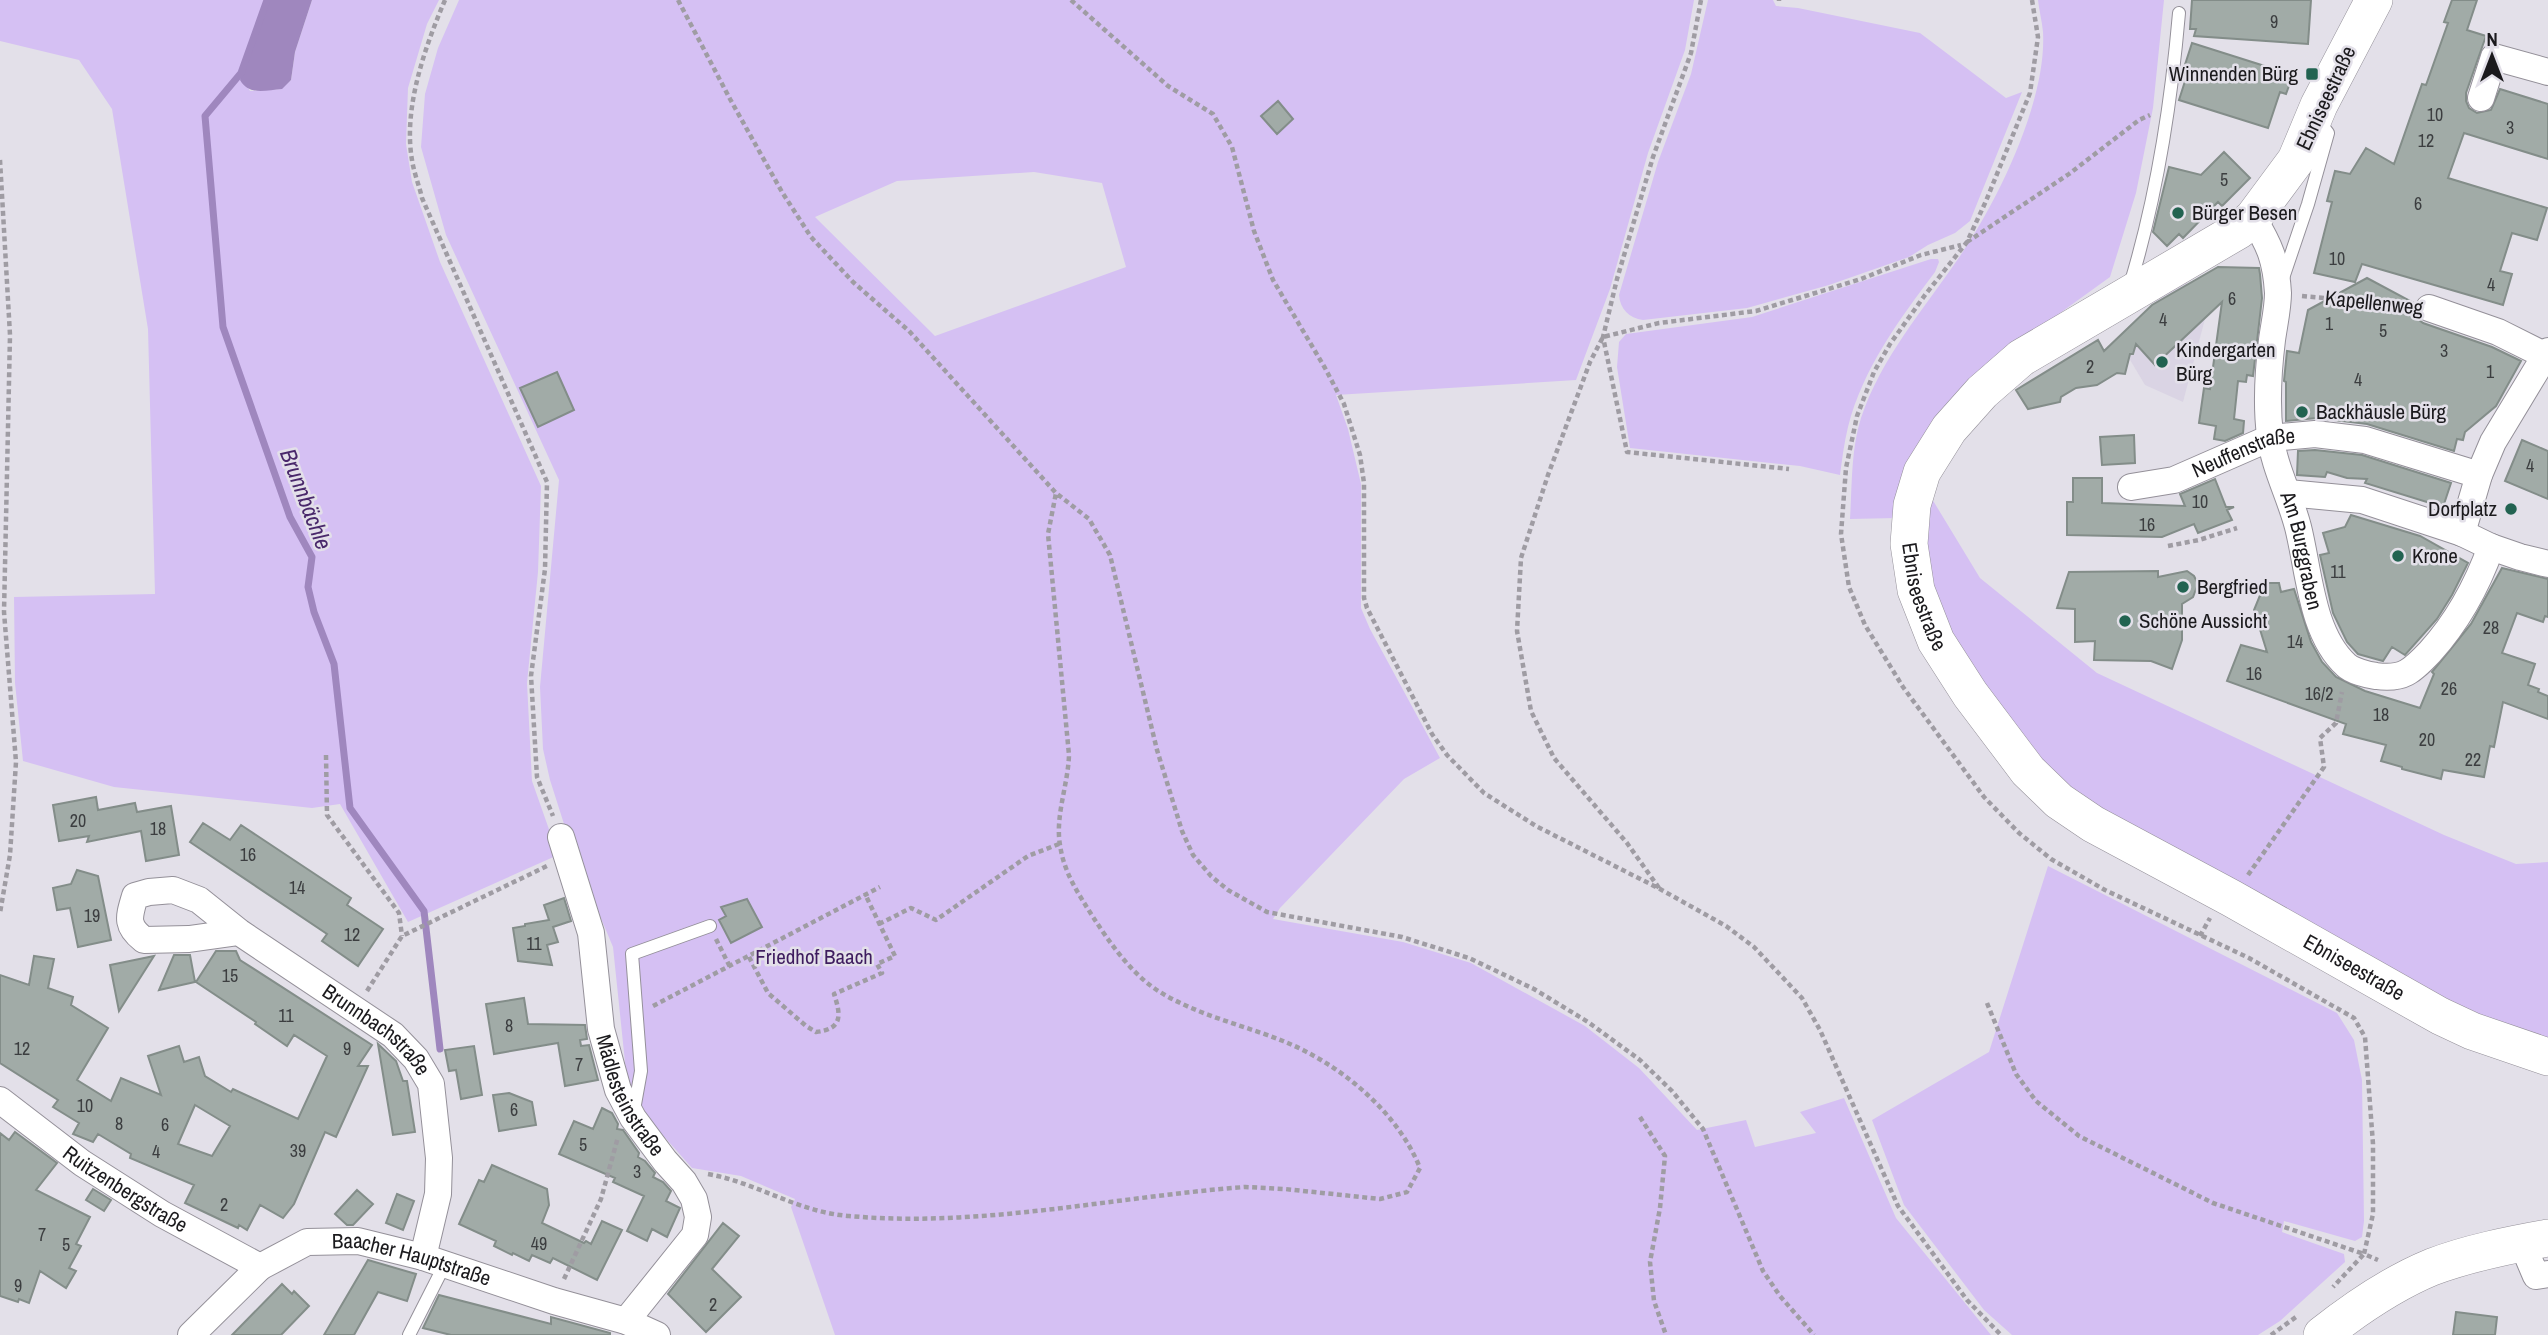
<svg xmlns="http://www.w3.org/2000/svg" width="2548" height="1335" font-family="'Archivo Narrow',sans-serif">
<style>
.built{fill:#dad4e4}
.green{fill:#d5c0f3;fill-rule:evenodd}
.water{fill:#9f87be}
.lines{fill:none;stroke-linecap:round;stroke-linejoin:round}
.stream{stroke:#9f87be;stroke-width:7}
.building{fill:#a1aba7;stroke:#838d89;stroke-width:2;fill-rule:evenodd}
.lane-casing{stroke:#949099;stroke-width:14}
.street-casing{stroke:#949099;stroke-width:28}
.secondary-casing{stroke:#949099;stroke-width:38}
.path{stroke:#9f9ca3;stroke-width:4.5;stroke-dasharray:5 3.5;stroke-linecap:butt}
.lane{stroke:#fff;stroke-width:12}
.street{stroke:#fff;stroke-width:26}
.secondary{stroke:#fff;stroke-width:37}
.poi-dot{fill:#226351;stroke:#e3e0e9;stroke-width:2.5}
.labels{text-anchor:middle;stroke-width:5;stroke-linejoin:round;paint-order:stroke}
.number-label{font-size:18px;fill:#3c3e40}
.poi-label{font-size:21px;fill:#1b1a1d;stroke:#e3e0e9;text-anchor:start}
.street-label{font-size:21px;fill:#1b1a1d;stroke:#e3e0e9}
.park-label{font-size:21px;fill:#3e1c5f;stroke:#e3e0e9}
.water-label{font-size:23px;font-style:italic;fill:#49286b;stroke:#e3e0e9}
</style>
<rect width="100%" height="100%" fill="#e3e0e9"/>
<path class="built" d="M 2182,277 L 2206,304 L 2205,319 L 2183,402 L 2145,385 L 2117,338 Z"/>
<path class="green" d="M 0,0 L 267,0 L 241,73 L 250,91 L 281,89 L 291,80 L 295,52 L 312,0 L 439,0 L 427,24 L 408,88 L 406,144 L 412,182 L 440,262 L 541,486 L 538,572 L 527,683 L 532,781 L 558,855 L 408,922 L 340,804 L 312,808 L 114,787 L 23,761 L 15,683 L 14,597 L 155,594 L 148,329 L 112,109 L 79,60 L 0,41 Z
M 459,0 L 1694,0 L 1685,50 L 1648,153 L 1610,289 L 1576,380 L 1336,395 L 1348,429 L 1361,484 L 1361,608 L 1370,629 L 1440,758 L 1404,779 L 1280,908 L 1273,919 L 1403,942 L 1471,963 L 1585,1026 L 1639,1068 L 1697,1130 L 1746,1120 L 1755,1147 L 1816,1133 L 1800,1112 L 1844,1098 L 1896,1218 L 1991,1335 L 835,1335 L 791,1207 L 795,1199 L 741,1176 L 692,1168 L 652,1123 L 627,1081 L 613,947 L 572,849 L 550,780 L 543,749 L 540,687 L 559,480 L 446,235 L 421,147 L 425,94 L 438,48 ZM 1034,172 L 1102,183 L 1126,267 L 935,336 L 815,217 L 897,181 Z
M 1708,0 L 1773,0 L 1776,6 L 1798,8 L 1920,33 L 2006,98 L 2022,92 L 1970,221 L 1955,233 L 1928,245 L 1909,257 L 1829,285 L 1747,308 L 1643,320 C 1629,318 1620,309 1619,295 L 1658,162 L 1691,74 Z
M 2038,0 L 2164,0 L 2153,108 L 2136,193 L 2110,277 L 1973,376 L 1897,518 L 1850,519 C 1852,486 1851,449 1861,418 C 1881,358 1923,310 1958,259 C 1997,203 2047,101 2043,32 C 2042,21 2039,10 2038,0 Z
M 1931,259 L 1938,259 L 1939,262 L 1935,272 C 1899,320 1863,368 1848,427 C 1844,443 1842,460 1840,475 L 1800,466 L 1630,448 L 1617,367 L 1619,342 L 1626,334 L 1752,317 Z
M 1926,489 L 1980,578 L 2097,673 L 2444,835 L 2516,864 L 2548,862 L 2548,1048 L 2474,1022 L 2073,798 L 2019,741 L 1941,616 L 1923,551 Z
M 2048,866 L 2337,1013 L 2354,1040 L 2362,1080 L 2364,1221 L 2362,1237 L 2355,1241 L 2284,1221 L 2282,1232 L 2344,1254 L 2345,1262 L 2280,1321 L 2258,1335 L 2012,1335 L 1984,1310 L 1904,1205 L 1872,1120 L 1989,1052 Z"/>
<path class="water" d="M 267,0 L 312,0 L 295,52 L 291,80 L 282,89 C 266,90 249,96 240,80 Z"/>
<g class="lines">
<path class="stream" d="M 267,0 L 241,73 L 205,116 L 223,327 L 290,517 L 312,557 L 308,587 L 314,612 L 334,664 L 350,808 L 424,911 L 440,1049"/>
</g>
<path class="building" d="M 2192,0 L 2311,0 L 2308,44 L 2194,36 L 2196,29 L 2190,29 Z
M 2452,0 L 2477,0 L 2467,30 L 2486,36 L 2466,93 L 2466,101 L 2469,108 L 2477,113 L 2491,110 L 2500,89 L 2548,104 L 2548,159 L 2464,133 L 2448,178 L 2547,208 L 2537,240 L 2512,233 L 2500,271 L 2512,274 L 2503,305 L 2362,264 L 2355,282 L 2314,273 L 2332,202 L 2327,201 L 2335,171 L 2350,174 L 2366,148 L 2394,164 L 2422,84 L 2426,85 L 2448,23 L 2444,22 Z
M 2192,43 L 2293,75 L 2286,94 L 2280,92 L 2268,128 L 2179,100 L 2186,78 L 2181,77 Z
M 1278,101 L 1293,119 L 1277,134 L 1261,116 Z
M 2224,152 L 2250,178 L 2222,206 L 2218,202 L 2183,238 L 2179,234 L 2167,246 L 2153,232 L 2169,167 L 2201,175 Z
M 2218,267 L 2259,268 L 2260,274 L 2262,298 L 2253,376 L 2247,375 L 2246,382 L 2238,381 L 2234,419 L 2244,421 L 2243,433 L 2225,441 L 2214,439 L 2216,426 L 2199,423 L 2204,388 L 2210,389 L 2222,302 L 2155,365 L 2136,344 L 2133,354 L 2130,354 L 2125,374 L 2117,373 L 2097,385 L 2076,388 L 2061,397 L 2060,402 L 2028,409 L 2016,390 L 2098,340 L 2104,351 L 2152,305 Z
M 2367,278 L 2414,303 L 2414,316 L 2423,323 L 2492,347 L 2521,361 L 2496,406 L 2465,432 L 2463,440 L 2457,439 L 2454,451 L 2367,424 L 2317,418 L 2286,421 L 2286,382 L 2284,381 L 2287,351 L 2299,353 L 2308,310 Z
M 557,372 L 574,410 L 538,427 L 520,388 Z
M 2134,435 L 2135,463 L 2102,465 L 2100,437 Z
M 2522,440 L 2548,451 L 2548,499 L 2505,481 Z
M 2315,450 L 2362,455 L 2451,483 L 2443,507 L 2365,483 L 2367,479 L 2347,478 L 2327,472 L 2325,477 L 2297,475 L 2298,451 Z
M 2073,478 L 2102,478 L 2102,503 L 2185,506 L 2180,494 L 2215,479 L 2226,507 L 2234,507 L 2227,510 L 2232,520 L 2198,533 L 2194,524 L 2162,537 L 2067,535 L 2067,502 L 2073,502 Z
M 2351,515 L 2420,536 L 2468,563 L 2452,595 L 2437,619 L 2405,655 L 2392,647 L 2383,661 L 2358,654 L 2347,642 L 2333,613 L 2320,555 L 2329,553 L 2323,533 L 2345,527 Z
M 2502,568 L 2548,579 L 2548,617 L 2545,616 L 2543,622 L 2517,613 L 2502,653 L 2535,664 L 2528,685 L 2539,689 L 2538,692 L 2548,696 L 2548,719 L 2503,702 L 2494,747 L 2490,746 L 2484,777 L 2443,770 L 2441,779 L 2402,769 L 2402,767 L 2381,761 L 2386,745 L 2343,734 L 2346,724 L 2227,681 L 2241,645 L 2267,652 L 2254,610 L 2265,583 L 2279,583 L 2281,592 L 2294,589 L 2311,642 L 2322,662 L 2336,677 L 2365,691 L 2420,708 L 2434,674 L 2432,672 L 2471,624 Z
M 2158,571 L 2158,577 L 2187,571 L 2194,576 L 2198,584 L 2193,597 L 2182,604 L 2182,618 L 2160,623 L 2182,629 L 2182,640 L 2172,669 L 2151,661 L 2094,660 L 2095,641 L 2075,642 L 2075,609 L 2057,608 L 2069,572 Z
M 96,797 L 98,810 L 135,803 L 137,812 L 171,806 L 179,855 L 146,861 L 141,831 L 87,842 L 89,836 L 59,841 L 53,805 Z
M 203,823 L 230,840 L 241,825 L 351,898 L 347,905 L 383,929 L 358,966 L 322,941 L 327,934 L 190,842 Z
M 77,870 L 98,876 L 111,940 L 78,947 L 70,908 L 57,910 L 53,888 L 71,884 Z
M 564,898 L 571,921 L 553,927 L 558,942 L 547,945 L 552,965 L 518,961 L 513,928 L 525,926 L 525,924 L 549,920 L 544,905 Z
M 747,899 L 762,927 L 731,943 L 719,920 L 726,916 L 721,907 Z
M 216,951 L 236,951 L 240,960 L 372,1045 L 358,1066 L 368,1066 L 336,1137 L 325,1132 L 294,1204 L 283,1218 L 260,1205 L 247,1230 L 239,1225 L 238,1228 L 185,1203 L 194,1185 L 130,1158 L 131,1154 L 98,1134 L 93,1142 L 73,1134 L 79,1123 L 53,1107 L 58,1100 L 0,1063 L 0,975 L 29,985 L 34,956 L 54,959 L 48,988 L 73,997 L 71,1005 L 108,1028 L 77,1080 L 111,1101 L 121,1078 L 161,1095 L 148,1056 L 179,1046 L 184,1062 L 199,1057 L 205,1076 L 231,1092 L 233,1089 L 298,1119 L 327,1056 L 294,1035 L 287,1046 L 255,1024 L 256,1022 L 196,982 ZM 195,1105 L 230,1126 L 212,1156 L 178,1144 Z
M 174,955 L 190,955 L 195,982 L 159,990 Z
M 154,956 L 119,1011 L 110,965 Z
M 524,998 L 528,1024 L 585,1025 L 587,1039 L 580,1040 L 581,1046 L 589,1045 L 598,1080 L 565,1086 L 558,1043 L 494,1054 L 486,1004 Z
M 378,1044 L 396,1061 L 403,1081 L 407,1081 L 415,1132 L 393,1135 Z
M 474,1046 L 482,1095 L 461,1099 L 456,1070 L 449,1071 L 445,1050 Z
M 509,1093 L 532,1102 L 536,1125 L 499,1131 L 493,1095 Z
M 602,1108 L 612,1113 L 618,1124 L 617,1129 L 623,1130 L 639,1153 L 638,1157 L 645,1161 L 655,1173 L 653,1177 L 663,1182 L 671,1191 L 666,1201 L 680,1208 L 667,1237 L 652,1229 L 647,1241 L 627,1231 L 644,1196 L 613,1182 L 615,1178 L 559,1154 L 574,1121 L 593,1129 Z
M 15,1132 L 57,1163 L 36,1190 L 90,1217 L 76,1244 L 81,1246 L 69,1268 L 76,1271 L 66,1288 L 40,1271 L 29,1303 L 19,1299 L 18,1302 L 0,1296 L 0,1133 L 9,1140 Z
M 492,1165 L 547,1189 L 549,1205 L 542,1223 L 584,1243 L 586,1241 L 591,1244 L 602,1221 L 622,1230 L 597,1280 L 553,1258 L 550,1263 L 532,1255 L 529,1261 L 513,1253 L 512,1255 L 494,1246 L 496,1241 L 459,1224 L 479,1180 L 484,1182 Z
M 93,1189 L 111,1200 L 104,1211 L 86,1200 Z
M 357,1190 L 373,1204 L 353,1225 L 347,1225 L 335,1214 Z
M 397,1194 L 414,1201 L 403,1230 L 386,1223 Z
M 723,1223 L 739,1236 L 712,1269 L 741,1297 L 706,1332 L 668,1294 Z
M 368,1260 L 416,1274 L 407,1301 L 378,1292 L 354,1335 L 324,1335 Z
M 282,1284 L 292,1294 L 294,1291 L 309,1306 L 281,1335 L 232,1335 Z
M 439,1295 L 551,1324 L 551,1317 L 610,1333 L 610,1335 L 451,1335 L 423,1328 Z
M 2456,1312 L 2497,1317 L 2495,1335 L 2453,1335 Z"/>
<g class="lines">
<defs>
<path id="lane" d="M 2283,278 L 2308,204 L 2328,133 L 2319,121
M 2130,285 C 2157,196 2171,106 2179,13
M 634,1110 L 641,1071 L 632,954 L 710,926
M 409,1335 L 445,1264"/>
<g id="street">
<path d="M 2481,98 L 2494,57 L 2548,72"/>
<path id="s1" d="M 2253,218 C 2270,246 2276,260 2278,293 C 2278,308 2274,325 2272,340 C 2268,372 2266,403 2270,435 C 2274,467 2290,496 2298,527 C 2309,570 2311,633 2346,665 C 2352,671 2368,675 2376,676 C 2403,680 2412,671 2430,652 C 2458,621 2477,586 2491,547"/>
<path d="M 2429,308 L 2498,332 L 2548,357"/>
<path id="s2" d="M 2131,487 L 2174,480 L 2270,438 L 2315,434 L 2365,440 L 2479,475"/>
<path d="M 2288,493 L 2362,500 L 2462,533 L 2491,547 L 2520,557 L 2548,564"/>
<path d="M 2462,533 L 2479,475 L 2493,442 L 2548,351"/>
<path id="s3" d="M 561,837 L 591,933 L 601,1029 L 618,1090 L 633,1118 L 665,1161 L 684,1182 L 694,1199 L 698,1217 L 695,1235 L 626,1321"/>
<path id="s4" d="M 239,932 L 189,939 L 144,940 C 125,925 129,917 135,896 L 149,892 L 173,890 L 199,900 L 239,932 L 393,1035 L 416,1059 L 431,1084 L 439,1158 L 438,1194 L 423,1257"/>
<path id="s5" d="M 0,1100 L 82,1163 L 162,1214 L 260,1267"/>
<path d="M 2522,1243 L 2536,1276 L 2548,1274"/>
<path id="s6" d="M 191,1335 L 260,1267 L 307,1242 L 358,1241 L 423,1257 L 554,1301 L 626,1321 L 657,1335"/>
</g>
<g id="secondary">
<path id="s7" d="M 2374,0 L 2319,105 L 2296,160 L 2253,218 L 2239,230 L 2021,358 L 1982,392 L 1949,429 L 1922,472 L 1912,505 L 1909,544 L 1916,590 L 1936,641 L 1970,694 L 2028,771 L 2059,801 L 2093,824 L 2231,898 L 2440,1016 L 2472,1031 L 2548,1057"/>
<path d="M 2322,1335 C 2355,1309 2393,1283 2432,1267 C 2469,1253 2509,1245 2548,1238"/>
</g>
</defs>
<use href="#lane" class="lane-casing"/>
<use href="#street" class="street-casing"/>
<use href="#secondary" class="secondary-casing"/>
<path class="path" d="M 445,0 C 425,47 403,108 412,160 C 414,173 419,185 422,198 L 547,482 L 545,569 L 531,676 L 537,777 L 553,816
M 678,0 L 730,99 L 782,192 L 811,237 L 853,282 L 909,331 L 1056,493 L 1089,519 L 1110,555 L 1157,750 L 1182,831 L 1193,855 L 1211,876 L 1228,890 L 1267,912 L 1402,937 L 1469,958 L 1534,989 L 1588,1022 L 1640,1060 L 1672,1091 L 1703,1129 L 1763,1271 L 1780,1296 L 1814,1335
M 1071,0 L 1168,86 L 1213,114 L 1232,147 L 1254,231 L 1273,280 L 1325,368 L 1344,404 L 1360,455 L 1364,483 L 1364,598 L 1367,608 L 1432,734 L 1447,755 L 1484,793 L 1536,826 L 1660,889 L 1726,926 L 1754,947 L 1802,998 L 1820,1030 L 1898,1206 L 1967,1300 L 2001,1335
M 1701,0 L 1691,53 L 1653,157 L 1617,279 L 1603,337 L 1627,452 L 1789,469
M 1779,0 L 1779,1
M 2032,0 L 2038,37 L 2030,93 L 1986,201 L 1967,242 L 1925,295 L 1890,344 L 1874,372 L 1857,416 L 1846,468 L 1841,534 L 1849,587 L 1865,625 L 1903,687 L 1984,797 L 2019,833 L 2051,859 L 2105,890 L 2249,958 L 2354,1018 L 2365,1037 L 2373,1144 L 2373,1214 L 2364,1254 L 2378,1260
M 0,160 L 10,335 L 4,612 L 16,762 L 10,855 L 0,913
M 1967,242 L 2069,174 L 2139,120 L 2150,115
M 2302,296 L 2360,301 L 2407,310
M 2168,546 L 2199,540 L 2237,528
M 326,755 L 327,815 L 399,913 L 402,936
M 2248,875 L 2324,767 L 2320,738 L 2336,723 L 2342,692
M 1659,888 L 1627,843 L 1554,758 L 1531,711 L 1517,631 L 1521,558 L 1548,475 L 1590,362 L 1603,337 L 1659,323 L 1756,311 L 1861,279 L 1921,255 L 1961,245
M 879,924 L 911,908 L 936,920 L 1028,856 L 1059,844
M 2200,936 L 2210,918
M 716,939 L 730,967
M 749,957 L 768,993 L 806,1026 L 816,1032 C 843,1029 841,1015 834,994 L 882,973 L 877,964 L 895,956 L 865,894
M 367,991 L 402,936 L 547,866
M 1987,1003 L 2016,1074 L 2036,1101 L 2079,1136 L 2213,1203 L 2364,1254 L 2333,1287
M 653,1006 L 880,887
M 1640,1117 L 1665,1156 L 1660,1208 L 1650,1262 L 1654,1301 L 1666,1335
M 708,1174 C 758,1183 797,1212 849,1216 C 982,1228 1112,1197 1245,1187 L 1285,1189 L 1380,1199 L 1407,1192 L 1420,1168 C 1397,1111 1340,1064 1283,1041 C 1243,1025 1197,1015 1160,992 C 1132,975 1110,943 1093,917 C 1078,893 1064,873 1060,845 C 1055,816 1068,785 1069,755 L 1048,534 L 1056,493
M 564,1279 L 601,1199 L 618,1137
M 2271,1335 L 2296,1317"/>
<use href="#lane" class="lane"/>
<use href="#street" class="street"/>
<use href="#secondary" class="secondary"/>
</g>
<g class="poi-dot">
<rect x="2305" y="67" width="14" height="14" rx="3.5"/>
<circle cx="2178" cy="213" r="7"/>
<circle cx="2162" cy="362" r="7"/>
<circle cx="2302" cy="412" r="7"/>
<circle cx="2511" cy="509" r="7"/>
<circle cx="2398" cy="556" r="7"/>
<circle cx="2183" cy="587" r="7"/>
<circle cx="2125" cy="621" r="7"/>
</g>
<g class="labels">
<g class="number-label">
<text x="2274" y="28">9</text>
<text x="2435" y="121">10</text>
<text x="2510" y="134">3</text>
<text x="2426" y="147">12</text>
<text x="2224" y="186">5</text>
<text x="2418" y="210">6</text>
<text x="2337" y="265">10</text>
<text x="2491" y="291">4</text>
<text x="2232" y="305">6</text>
<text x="2163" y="326">4</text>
<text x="2329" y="330">1</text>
<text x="2383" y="337">5</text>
<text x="2444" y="357">3</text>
<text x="2090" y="373">2</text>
<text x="2490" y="378">1</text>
<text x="2358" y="386">4</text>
<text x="2530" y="472">4</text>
<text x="2200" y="508">10</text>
<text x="2147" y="531">16</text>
<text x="2338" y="578">11</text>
<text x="2491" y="634">28</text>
<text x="2295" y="648">14</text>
<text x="2254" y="680">16</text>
<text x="2449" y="695">26</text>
<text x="2319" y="700">16/2</text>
<text x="2381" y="721">18</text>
<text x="2427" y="746">20</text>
<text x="2473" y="766">22</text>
<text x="78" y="827">20</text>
<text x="158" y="835">18</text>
<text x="248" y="861">16</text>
<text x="297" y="894">14</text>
<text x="92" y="922">19</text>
<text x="352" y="941">12</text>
<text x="534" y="950">11</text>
<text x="230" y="982">15</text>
<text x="286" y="1022">11</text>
<text x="509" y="1032">8</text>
<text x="22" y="1055">12</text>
<text x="347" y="1055">9</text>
<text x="579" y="1071">7</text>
<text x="85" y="1112">10</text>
<text x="514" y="1116">6</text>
<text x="119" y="1130">8</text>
<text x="165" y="1131">6</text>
<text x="583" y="1151">5</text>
<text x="298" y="1157">39</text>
<text x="156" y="1158">4</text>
<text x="637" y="1178">3</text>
<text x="224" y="1211">2</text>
<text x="42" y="1241">7</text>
<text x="539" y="1250">49</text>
<text x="66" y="1251">5</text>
<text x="18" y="1292">9</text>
<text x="713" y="1311">2</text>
</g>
<g class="poi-label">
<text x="2298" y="81" text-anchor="end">Winnenden Bürg</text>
<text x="2192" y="220">Bürger Besen</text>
<text x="2176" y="357">Kindergarten<tspan x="2176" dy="24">Bürg</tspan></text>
<text x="2316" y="419">Backhäusle Bürg</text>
<text x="2497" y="516" text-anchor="end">Dorfplatz</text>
<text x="2412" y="563">Krone</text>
<text x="2197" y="594">Bergfried</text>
<text x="2139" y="628">Schöne Aussicht</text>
</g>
<g class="street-label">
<text transform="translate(2326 98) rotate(-65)" y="7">Ebniseestraße</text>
<text transform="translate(2374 303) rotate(6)" y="7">Kapellenweg</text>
<text dy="7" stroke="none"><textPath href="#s2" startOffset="119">Neuffenstraße</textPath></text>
<text dy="7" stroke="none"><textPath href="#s1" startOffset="343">Am Burggraben</textPath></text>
<text dy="7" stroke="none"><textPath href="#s7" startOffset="802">Ebniseestraße</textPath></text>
<text dy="7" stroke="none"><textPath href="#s7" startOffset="1390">Ebniseestraße</textPath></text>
<text dy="7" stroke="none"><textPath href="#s4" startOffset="432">Brunnbachstraße</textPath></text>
<text dy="7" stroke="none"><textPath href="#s3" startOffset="270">Mädlesteinstraße</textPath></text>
<text dy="7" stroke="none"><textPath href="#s5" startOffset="154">Ruitzenbergstraße</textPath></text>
<text dy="7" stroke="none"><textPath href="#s6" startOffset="257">Baacher Hauptstraße</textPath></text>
</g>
<g class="park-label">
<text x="814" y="964">Friedhof Baach</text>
</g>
<g class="water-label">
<text transform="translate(306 499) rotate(69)" y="8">Brunnbächle</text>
</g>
</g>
<g transform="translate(2492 56)" stroke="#e3e0e9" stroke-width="5" paint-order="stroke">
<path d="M0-5L12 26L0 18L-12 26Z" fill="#1b1a1d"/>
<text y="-10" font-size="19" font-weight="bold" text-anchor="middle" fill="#1b1a1d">N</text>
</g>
</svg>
